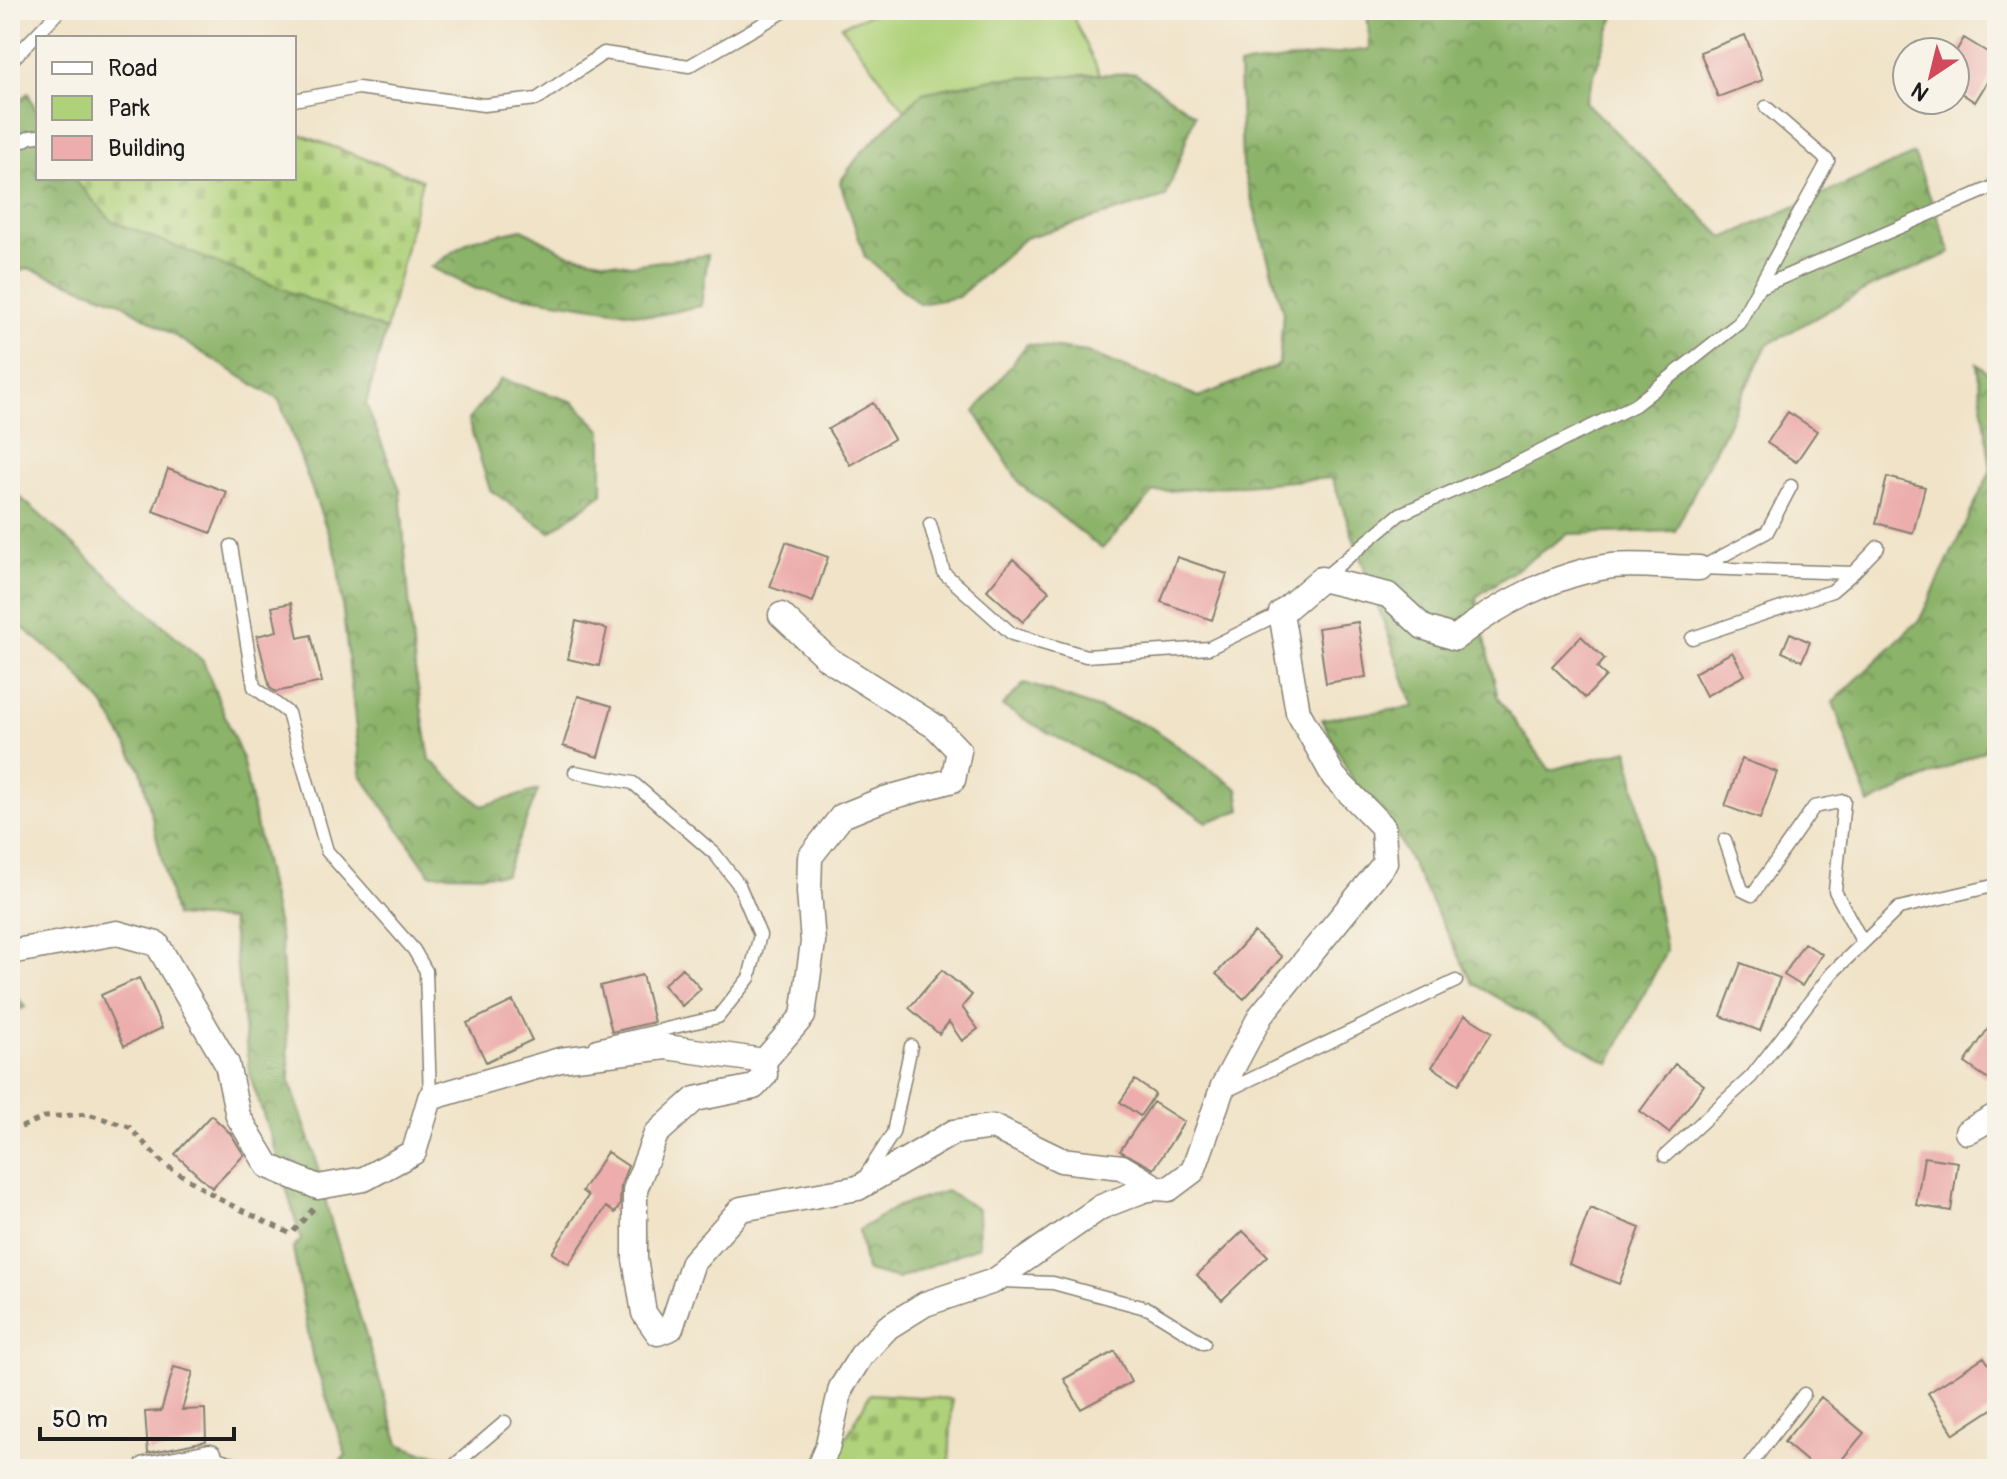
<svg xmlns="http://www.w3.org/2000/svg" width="2007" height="1479" font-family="Pangolin,sans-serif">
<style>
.green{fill:#afd179;stroke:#66764a;stroke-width:2}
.forest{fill:url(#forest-crowns);stroke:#546842;stroke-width:2}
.cemetery{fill:url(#cemetery-stones);stroke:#66764a;stroke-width:2}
.building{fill:#ecadac}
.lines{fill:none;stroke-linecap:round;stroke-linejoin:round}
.lane-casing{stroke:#868072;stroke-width:15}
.street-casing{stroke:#868072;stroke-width:27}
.path{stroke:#868072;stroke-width:5;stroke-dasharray:6 6;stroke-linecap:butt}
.lane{stroke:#fff;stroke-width:12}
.street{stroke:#fff;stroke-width:24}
</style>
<defs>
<pattern id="forest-crowns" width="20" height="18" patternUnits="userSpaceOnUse" patternTransform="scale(2)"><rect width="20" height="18" fill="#8bb369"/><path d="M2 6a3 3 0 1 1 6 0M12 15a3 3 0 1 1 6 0" fill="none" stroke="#719156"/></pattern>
<pattern id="cemetery-stones" width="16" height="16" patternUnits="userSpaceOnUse" patternTransform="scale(2)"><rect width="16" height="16" fill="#afd179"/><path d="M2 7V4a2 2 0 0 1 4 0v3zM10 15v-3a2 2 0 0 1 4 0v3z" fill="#96b368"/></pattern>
</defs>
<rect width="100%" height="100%" fill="#f7f3e8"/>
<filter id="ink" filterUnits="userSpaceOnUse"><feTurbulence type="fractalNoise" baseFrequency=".0125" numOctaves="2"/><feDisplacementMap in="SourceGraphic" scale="16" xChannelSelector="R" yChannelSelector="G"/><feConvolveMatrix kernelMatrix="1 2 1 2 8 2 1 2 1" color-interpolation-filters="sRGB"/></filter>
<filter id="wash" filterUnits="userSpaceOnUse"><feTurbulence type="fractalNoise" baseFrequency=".006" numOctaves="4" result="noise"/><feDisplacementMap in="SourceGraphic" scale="32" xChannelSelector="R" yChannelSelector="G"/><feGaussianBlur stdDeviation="1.8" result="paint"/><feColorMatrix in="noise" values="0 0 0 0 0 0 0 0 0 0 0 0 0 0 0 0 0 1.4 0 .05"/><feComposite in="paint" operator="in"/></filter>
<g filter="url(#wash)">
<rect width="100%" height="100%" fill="#f0e3c8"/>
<path class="green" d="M 881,10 L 1070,10 L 1100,74 L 993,79 L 922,93 L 905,110 L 841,26 Z"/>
<path class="forest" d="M 1367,10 L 1616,10 L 1585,102 L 1724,238 L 1914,154 L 1951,253 L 1871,287 L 1767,345 L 1675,531 L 1568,534 L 1476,597 L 1498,698 L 1550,770 L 1628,750 L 1666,951 L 1609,1063 L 1473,983 L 1386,814 L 1353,781 L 1322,719 L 1414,707 L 1332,478 L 1154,492 L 1102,549 L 1021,485 L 975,412 L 1027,344 L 1087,352 L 1199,397 L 1279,365 L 1283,312 L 1242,165 L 1239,66 L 1370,49 Z
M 1135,73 L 1195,115 L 1166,197 L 1025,238 L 958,297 L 919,304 L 865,257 L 840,182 L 860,154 L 922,93 L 993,79 Z
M 28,93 L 38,114 L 38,178 L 73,178 L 112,221 L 386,330 L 366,404 L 400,490 L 415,670 L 430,760 L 482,806 L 538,790 L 505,875 L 430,874 L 361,775 L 337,557 L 279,400 L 118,301 L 28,268 L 10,275 L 10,109 Z
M 522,229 L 568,254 L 631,265 L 708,255 L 701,306 L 653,316 L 476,289 L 431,267 L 471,240 Z
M 1977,364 L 1997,379 L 1997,736 L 1988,749 L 1869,804 L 1833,702 L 1920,619 L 1991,470 Z
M 501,379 L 574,402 L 602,431 L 602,494 L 550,532 L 490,490 L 468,420 Z
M 10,488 L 203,661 L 242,758 L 281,941 L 290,1082 L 315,1155 L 329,1215 L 399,1444 L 419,1452 L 476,1461 L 477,1469 L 333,1469 L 346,1455 L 312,1355 L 293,1248 L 301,1240 L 277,1155 L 250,1076 L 231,920 L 175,916 L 141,770 L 104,705 L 70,666 L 17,623 L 10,623 Z
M 1025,683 L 1149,726 L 1238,789 L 1241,810 L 1207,822 C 1143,777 1069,748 1002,706 Z
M 10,986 L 25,1007 L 10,1014 Z
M 946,1191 L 978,1209 L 979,1246 L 898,1279 L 866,1271 L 859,1230 L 896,1207 Z"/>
<path class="cemetery" d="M 294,132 L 422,180 L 386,330 L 112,221 L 73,178 L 294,178 Z
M 870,1394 L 952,1399 L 949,1469 L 829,1469 Z"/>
<g id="blocks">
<path class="building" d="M 1745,35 L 1763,80 L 1718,97 L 1700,52 Z
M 1964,38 L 1997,58 L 1997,66 L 1975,102 L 1955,89 L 1955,53 Z
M 873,403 L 894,439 L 850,465 L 828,429 Z
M 1788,412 L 1817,431 L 1796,462 L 1767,443 Z
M 168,469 L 227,492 L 211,533 L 153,511 Z
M 1887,477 L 1925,487 L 1913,533 L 1876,523 Z
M 786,542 L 828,557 L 813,602 L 770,587 Z
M 1177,557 L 1227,574 L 1212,620 L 1161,602 Z
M 1013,559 L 1049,591 L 1023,622 L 987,590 Z
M 291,603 L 298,638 L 311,635 L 322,682 L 276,692 L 270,688 L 257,636 L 277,631 L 272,607 Z
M 576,621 L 607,629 L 599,666 L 568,659 Z
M 1358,622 L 1366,677 L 1326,683 L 1318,628 Z
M 1790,633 L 1810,642 L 1802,661 L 1782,652 Z
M 1581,636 L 1605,659 L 1597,668 L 1606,676 L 1585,698 L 1552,666 Z
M 1732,652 L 1745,675 L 1706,696 L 1694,673 Z
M 578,696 L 612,706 L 598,757 L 563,746 Z
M 1742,759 L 1777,772 L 1760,819 L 1725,806 Z
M 1254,932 L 1282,957 L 1244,999 L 1216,974 Z
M 1804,943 L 1822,954 L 1802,986 L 1784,975 Z
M 1741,963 L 1780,978 L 1760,1031 L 1721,1016 Z
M 682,968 L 701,989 L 682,1006 L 663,985 Z
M 942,970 L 972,995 L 962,1007 L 978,1029 L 962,1041 L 949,1022 L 939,1034 L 909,1008 Z
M 642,975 L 654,1022 L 612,1032 L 600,986 Z
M 139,978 L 162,1028 L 124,1046 L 101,995 Z
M 513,1001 L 532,1040 L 486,1062 L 467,1023 Z
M 1465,1015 L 1492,1032 L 1459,1084 L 1432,1067 Z
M 1997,1015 L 1997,1085 L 1965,1063 Z
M 1675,1064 L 1704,1085 L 1669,1133 L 1640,1111 Z
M 1135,1080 L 1155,1094 L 1140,1116 L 1120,1102 Z
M 1153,1102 L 1184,1122 L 1154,1169 L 1120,1151 Z
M 211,1115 L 231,1134 L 244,1155 L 212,1188 L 175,1154 Z
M 607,1152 L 628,1166 L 621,1185 L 620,1205 L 615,1213 L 606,1207 L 569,1264 L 552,1253 L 588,1196 L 582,1191 Z
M 1924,1157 L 1958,1162 L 1951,1211 L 1916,1205 Z
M 1590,1208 L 1640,1228 L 1619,1284 L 1569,1264 Z
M 1243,1231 L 1268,1256 L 1222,1300 L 1197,1275 Z
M 1115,1351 L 1131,1382 L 1081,1409 L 1064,1379 Z
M 1984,1357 L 1997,1377 L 1997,1406 L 1954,1434 L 1928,1393 Z
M 174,1367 L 193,1372 L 182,1410 L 205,1409 L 206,1441 L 148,1453 L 145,1412 L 161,1411 Z
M 1821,1397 L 1864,1433 L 1834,1469 L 1816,1469 L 1784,1442 Z"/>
</g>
</g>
<g filter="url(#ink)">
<use href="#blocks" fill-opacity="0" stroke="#868072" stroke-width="2"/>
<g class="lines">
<defs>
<path id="lane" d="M 10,62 L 60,10
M 294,100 L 358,88 L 484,105 L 537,99 L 604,53 L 689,66 L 787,10
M 10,148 L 30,137 L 38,136
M 1758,288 L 1993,187 L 1997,177
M 930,524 L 944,573 L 1012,634 L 1086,656 L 1209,648 L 1281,613
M 231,546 L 254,687 L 288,713 L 327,851 L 414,950 L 426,971 L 430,1098
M 1702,567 L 1767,532 L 1791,486
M 1853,573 L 1878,547
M 1322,579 L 1400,514 L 1513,465 L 1635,405 L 1739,323 L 1828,161 L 1766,107
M 1692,638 L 1832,591 L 1853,573 L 1699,568
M 575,772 L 633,783 L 715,854 L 739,885 L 760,935 L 749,978 L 718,1017 L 596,1045
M 1725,840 L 1742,890 L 1752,895 L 1814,807 L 1844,801 L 1835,891 L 1863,943
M 1224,1092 L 1456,981
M 1665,1156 L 1751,1077 L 1832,973 L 1899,908 L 1997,885
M 864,1178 L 893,1133 L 911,1046
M 1001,1281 L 1053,1283 L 1149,1309 L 1204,1343
M 210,1456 L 251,1469
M 450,1469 L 505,1422
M 1747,1469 L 1804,1394"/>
<path id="street" d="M 10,952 L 117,933 L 157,944 L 227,1064 L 238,1116 L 268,1166 L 318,1187 L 364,1179 L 414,1152 L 430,1098 L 560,1060 L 666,1047 L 764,1061 L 765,1075 L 754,1087 L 695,1099 L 656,1134 L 635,1190 L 635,1259 L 644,1313 L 658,1333 L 671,1328 L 693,1262 L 741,1209 L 858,1188 L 954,1132 L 993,1127 L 1061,1160 L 1122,1167 L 1157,1188 L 1169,1189 L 1193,1171 L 1223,1086 L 1261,1015 L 1385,863 L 1383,827 L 1334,777 L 1298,712 L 1281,613 L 1321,579 L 1388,595 L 1423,627 L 1455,638 C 1498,604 1557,573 1612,566 C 1640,563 1671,568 1699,568
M 764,1061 L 803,1016 L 813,942 L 809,892 L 810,857 L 842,816 L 884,799 L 953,780 L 959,751 L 936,727 L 828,659 L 781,615
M 1967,1132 L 1997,1115
M 146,1469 L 210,1456
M 818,1469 L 827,1448 L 841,1388 L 861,1356 L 888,1327 L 925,1304 L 994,1281 L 1101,1207 L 1144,1190 L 1157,1188"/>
</defs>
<use href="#lane" class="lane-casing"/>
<use href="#street" class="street-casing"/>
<path class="path" d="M 10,1132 L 45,1117 L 88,1114 L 129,1127 L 164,1164 L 221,1200 L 291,1234 L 314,1208"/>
<use href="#lane" class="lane"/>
<use href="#street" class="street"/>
</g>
</g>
<rect width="2007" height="1479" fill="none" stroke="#f7f3e8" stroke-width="40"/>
<rect x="36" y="36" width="260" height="144" fill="#f7f3e8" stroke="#9f9d96" stroke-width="2"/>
<rect x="52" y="62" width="40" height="12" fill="#ffffff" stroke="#9f9d96" stroke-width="2"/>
<text x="108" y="76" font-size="24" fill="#1c1c1c">Road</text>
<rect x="52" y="96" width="40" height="24" fill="#afd179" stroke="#9f9d96" stroke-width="2"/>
<text x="108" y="116" font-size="24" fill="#1c1c1c">Park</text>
<rect x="52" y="136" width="40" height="24" fill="#ecadac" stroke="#9f9d96" stroke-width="2"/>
<text x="108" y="156" font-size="24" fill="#1c1c1c">Building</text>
<g transform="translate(1931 76) rotate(215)"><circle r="38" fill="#f7f3e8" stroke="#9f9d96" stroke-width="2"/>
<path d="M0-6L14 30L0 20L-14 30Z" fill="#d1495b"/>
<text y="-12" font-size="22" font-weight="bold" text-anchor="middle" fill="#1c1c1c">N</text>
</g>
<path d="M40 1427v12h194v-12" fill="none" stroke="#1c1c1c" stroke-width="4"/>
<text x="52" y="1427" font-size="24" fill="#1c1c1c" stroke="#f7f3e8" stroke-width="6" paint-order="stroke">50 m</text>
</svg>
